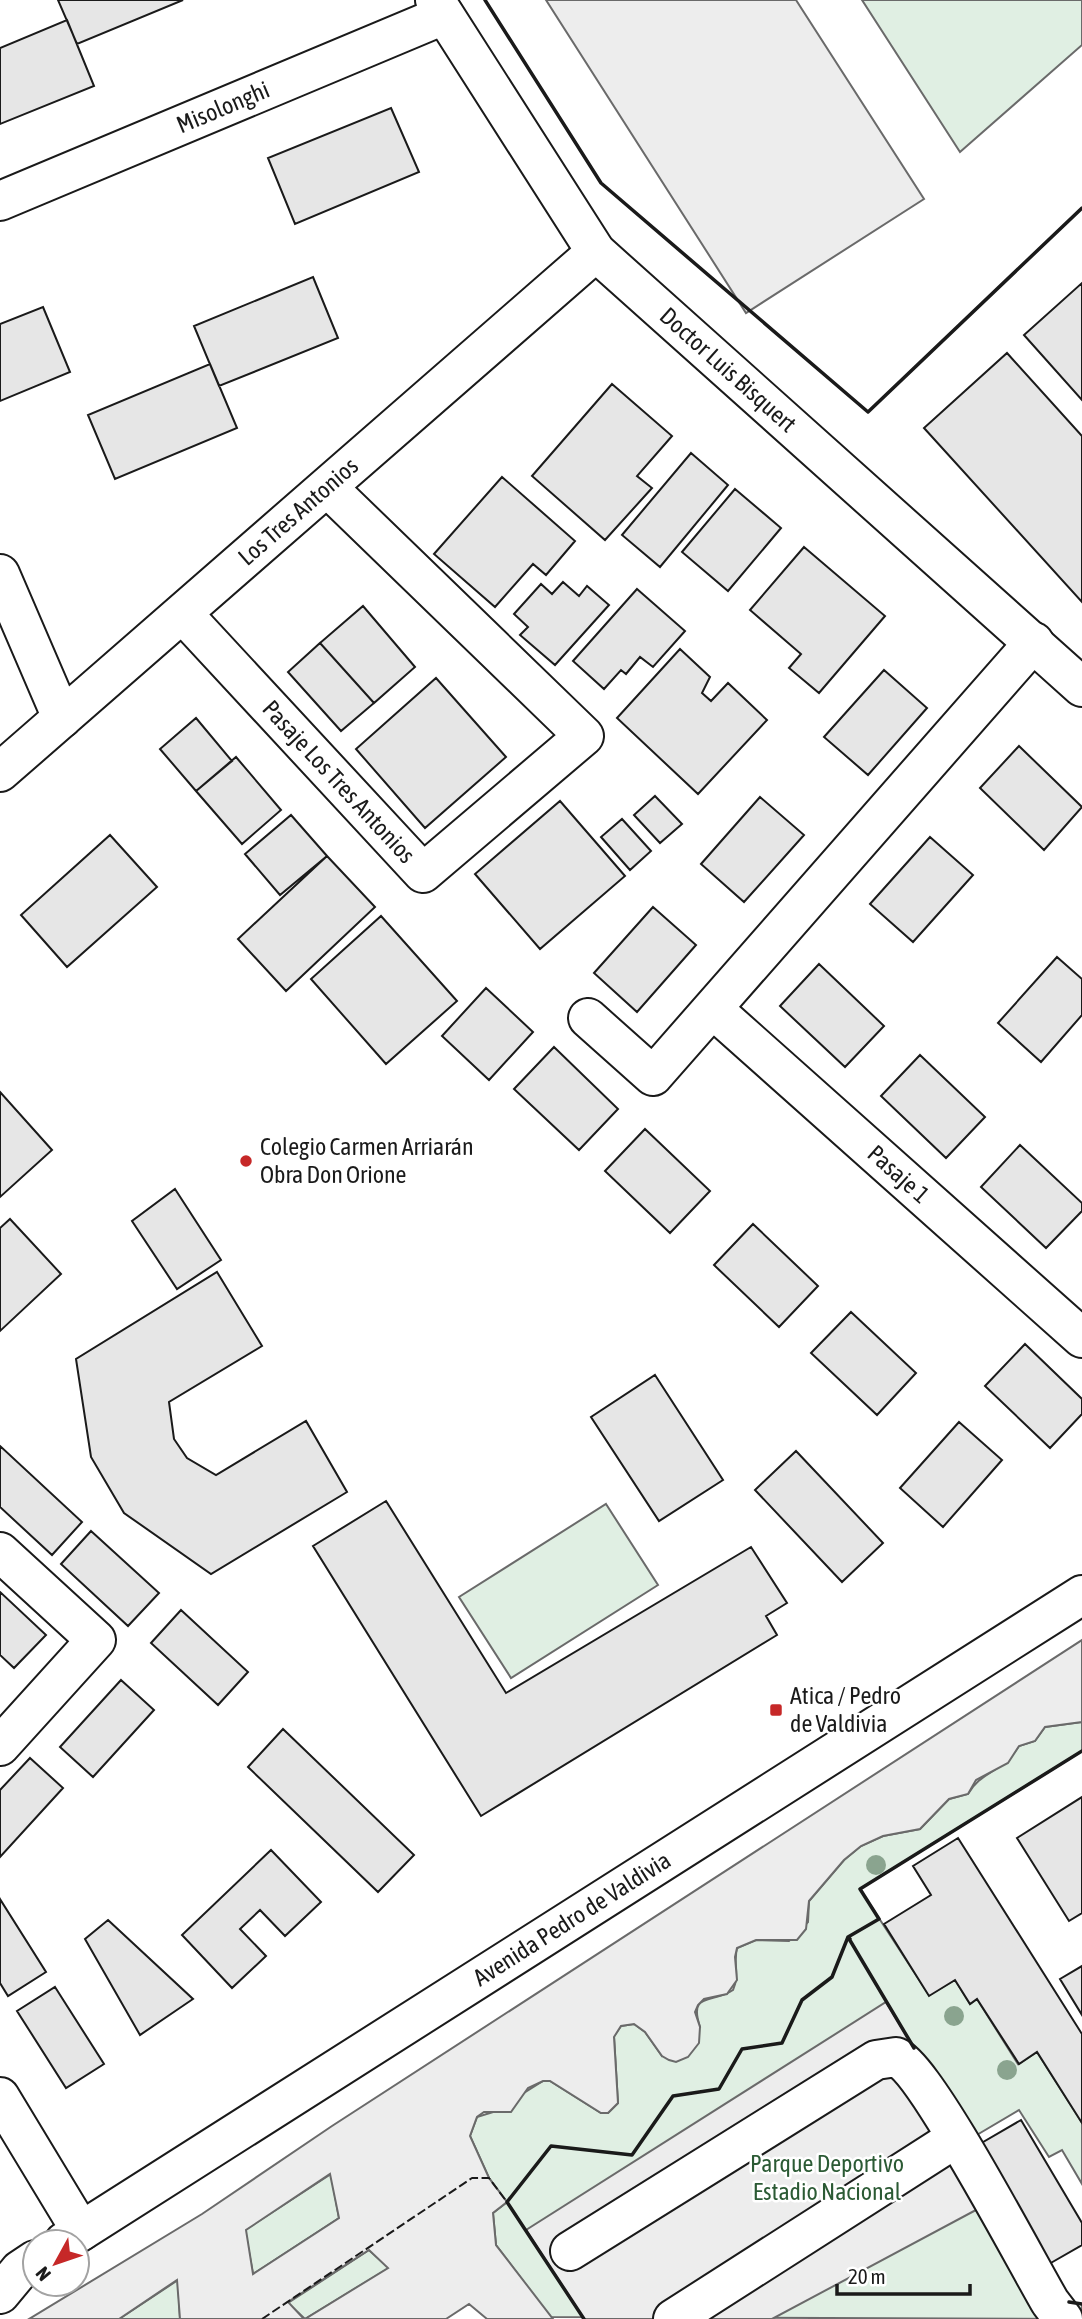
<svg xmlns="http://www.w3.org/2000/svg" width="1082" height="2319" font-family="'Asap Condensed',sans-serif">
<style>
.green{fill:#e0efe3;stroke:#6a6a6a;stroke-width:2}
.parking{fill:#ededed;stroke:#6a6a6a;stroke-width:2;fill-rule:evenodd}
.building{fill:#e6e6e6;stroke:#1a1a1a;stroke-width:2}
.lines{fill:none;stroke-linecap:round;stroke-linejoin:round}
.minor-casing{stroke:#1a1a1a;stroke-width:42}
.major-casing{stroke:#1a1a1a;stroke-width:42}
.minor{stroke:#fff;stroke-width:38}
.major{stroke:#fff;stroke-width:38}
.fence{stroke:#1a1a1a;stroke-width:2;stroke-dasharray:9 3.5;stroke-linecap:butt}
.wall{stroke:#1a1a1a;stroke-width:3.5}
.tree{fill:#8aa48f}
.poi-dot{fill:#c62828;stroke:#fff;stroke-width:2.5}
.labels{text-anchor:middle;stroke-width:5;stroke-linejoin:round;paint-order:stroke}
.street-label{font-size:24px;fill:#1a1a1a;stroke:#fff}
.poi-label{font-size:24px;fill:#1a1a1a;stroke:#fff;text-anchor:start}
.park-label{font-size:24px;fill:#2b5a34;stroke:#fff}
</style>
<rect width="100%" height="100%" fill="#fff"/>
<path class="green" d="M 862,0 L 1082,0 L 1082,45 L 960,152 Z
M 606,1504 L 658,1585 L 511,1678 L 459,1597 Z
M 1082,1722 L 1082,1751 L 860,1889 L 929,1995 L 955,1980 L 970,2004 L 977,1999 L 1018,2064 L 1037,2052 L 1082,2123 L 1082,2184 L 1062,2150 L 1049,2157 L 1019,2110 L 970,2139 L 1070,2303 L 1082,2304 L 1082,2319 L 550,2317 L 496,2245 L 493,2213 L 507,2202 L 489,2178 L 470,2136 L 477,2117 L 493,2112 L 543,2081 L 550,2081 L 601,2113 L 608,2113 L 618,2103 L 614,2036 L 621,2026 L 634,2024 L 645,2032 L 662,2056 L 700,2027 C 688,1991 713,2004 733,1990 C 740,1975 733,1963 737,1948 L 756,1940 L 789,1941 L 808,1922 L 809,1901 L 844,1860 L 861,1846 L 883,1836 L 920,1829 L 949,1799 L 968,1794 C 981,1771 1002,1773 1019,1746 L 1035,1741 L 1045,1727 Z
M 331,2174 L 339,2218 L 253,2274 L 245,2230 Z
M 369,2250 L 389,2268 L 305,2319 L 288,2303 Z
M 178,2280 L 180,2319 L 119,2319 Z"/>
<path class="parking" d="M 546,0 L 796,0 L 924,199 L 746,313 Z
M 1082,1640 L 1082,1722 L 1045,1727 L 1035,1741 L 1019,1746 L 1008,1763 L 976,1780 L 968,1794 L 949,1799 L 920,1829 L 883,1836 L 861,1846 L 844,1860 L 809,1901 L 806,1929 L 797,1940 L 756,1940 L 737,1948 L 735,1957 L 737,1980 L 727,1994 L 704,1999 L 698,2005 L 695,2012 L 700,2027 L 699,2043 L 688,2057 L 676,2062 L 669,2060 L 662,2056 L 645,2032 L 634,2024 L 621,2026 L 614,2037 L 618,2103 L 608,2113 L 601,2113 L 550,2081 L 543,2081 L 528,2088 L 511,2112 L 484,2112 L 477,2117 L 470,2136 L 489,2178 L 507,2202 L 493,2213 L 496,2245 L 553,2319 L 487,2319 L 469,2304 L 446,2319 L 305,2319 L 388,2268 L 369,2250 L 288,2302 L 304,2319 L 180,2319 L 177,2280 L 119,2319 L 29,2319 L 202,2214 L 332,2126 ZM 330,2174 L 339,2218 L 253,2274 L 246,2230 Z
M 886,2002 L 1004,2195 L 772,2319 L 584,2319 L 526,2230 Z"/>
<path class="building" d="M 58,0 L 183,0 L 77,44 Z
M 67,20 L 94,86 L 0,124 L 0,48 Z
M 391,108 L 419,172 L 295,224 L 268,158 Z
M 313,277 L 338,338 L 219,386 L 194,326 Z
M 1082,283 L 1082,400 L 1024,335 Z
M 43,307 L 70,372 L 0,401 L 0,324 Z
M 1007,353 L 1082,436 L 1082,602 L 924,428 Z
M 210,364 L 237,428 L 115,479 L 88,415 Z
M 612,384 L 672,436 L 637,476 L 652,488 L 605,540 L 532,476 Z
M 691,453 L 728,485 L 660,567 L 622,535 Z
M 502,477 L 575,541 L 546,575 L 533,564 L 495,607 L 434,554 Z
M 735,489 L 781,528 L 728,591 L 682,552 Z
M 804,547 L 885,616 L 819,693 L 789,668 L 801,654 L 750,610 Z
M 563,582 L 579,596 L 587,586 L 609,605 L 555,665 L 520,635 L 528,627 L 514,614 L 541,584 L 552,594 Z
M 637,589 L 685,631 L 653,667 L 640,657 L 626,674 L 621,670 L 604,689 L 573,661 Z
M 363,606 L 415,667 L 374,703 L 320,643 Z
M 320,643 L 374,703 L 341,731 L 288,672 Z
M 680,649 L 710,677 L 702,693 L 711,701 L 728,683 L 767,720 L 698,794 L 617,718 Z
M 884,670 L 927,708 L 868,775 L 824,737 Z
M 436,678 L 506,757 L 425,828 L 356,749 Z
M 196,718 L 232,761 L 196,791 L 160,749 Z
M 1019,746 L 1082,807 L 1044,850 L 980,788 Z
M 236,757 L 281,810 L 242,844 L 196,791 Z
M 655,796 L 682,824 L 660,843 L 634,815 Z
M 760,797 L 804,835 L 744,902 L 701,864 Z
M 560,801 L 625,876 L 540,949 L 475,874 Z
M 291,815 L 327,856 L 280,895 L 245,854 Z
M 622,819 L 651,851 L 630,870 L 601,837 Z
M 110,835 L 157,887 L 67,967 L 21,915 Z
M 930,837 L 973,875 L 913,942 L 870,904 Z
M 327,856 L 375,907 L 286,991 L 238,939 Z
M 653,907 L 696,945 L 637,1012 L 594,973 Z
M 381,916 L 457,1001 L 386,1064 L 311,979 Z
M 1057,957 L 1082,979 L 1082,1015 L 1041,1062 L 998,1023 Z
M 819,964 L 884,1026 L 845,1067 L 780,1006 Z
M 486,988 L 533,1032 L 489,1080 L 442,1036 Z
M 554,1047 L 618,1109 L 579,1150 L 514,1089 Z
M 920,1055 L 985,1117 L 946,1158 L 881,1096 Z
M 0,1092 L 52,1150 L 0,1197 Z
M 645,1129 L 710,1191 L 670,1233 L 605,1171 Z
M 1020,1145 L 1082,1203 L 1082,1211 L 1046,1248 L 981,1187 Z
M 175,1189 L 221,1260 L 177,1289 L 132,1221 Z
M 10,1219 L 61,1274 L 0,1331 L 0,1228 Z
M 753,1224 L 818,1286 L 779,1327 L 714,1265 Z
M 217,1272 L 262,1346 L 169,1402 L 174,1439 L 187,1458 L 216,1475 L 306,1421 L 347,1492 L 211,1574 L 124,1513 L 91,1457 L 76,1359 Z
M 851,1312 L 916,1373 L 877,1415 L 811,1353 Z
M 1025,1344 L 1082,1399 L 1082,1414 L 1050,1448 L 985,1386 Z
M 655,1375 L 723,1480 L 659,1521 L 591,1417 Z
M 959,1422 L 1002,1460 L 943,1527 L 900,1488 Z
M 0,1446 L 82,1522 L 52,1555 L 0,1507 Z
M 796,1451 L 883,1543 L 842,1582 L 755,1490 Z
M 386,1501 L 506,1693 L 751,1547 L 787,1603 L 766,1616 L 777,1635 L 481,1816 L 313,1546 Z
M 91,1531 L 159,1593 L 128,1626 L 61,1564 Z
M 0,1592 L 46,1635 L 14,1668 L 0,1655 Z
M 181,1610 L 248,1672 L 218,1705 L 151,1643 Z
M 121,1680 L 154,1710 L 93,1777 L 60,1747 Z
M 283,1729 L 414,1855 L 378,1892 L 248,1767 Z
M 30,1758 L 63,1788 L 0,1857 L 0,1790 Z
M 1082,1797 L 1082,1913 L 1069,1921 L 1017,1838 Z
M 958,1838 L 1082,2034 L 1082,2123 L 1037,2052 L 1019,2064 L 977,1999 L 970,2004 L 955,1980 L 929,1996 L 884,1924 L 931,1895 L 913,1866 Z
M 271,1850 L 321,1902 L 285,1936 L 260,1910 L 240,1929 L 266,1956 L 232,1988 L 182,1935 Z
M 0,1899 L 46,1972 L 8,1996 L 0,1983 Z
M 108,1920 L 193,1999 L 140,2035 L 85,1939 Z
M 1082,1966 L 1082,2015 L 1060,1979 Z
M 55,1987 L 104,2064 L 66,2088 L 17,2011 Z
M 1021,2120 L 1082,2223 L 1082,2245 L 1049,2264 L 978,2145 Z"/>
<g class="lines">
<defs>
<g id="minor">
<path id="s1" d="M 435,0 L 596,252 L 1082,687"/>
<path id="s2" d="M 0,201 L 444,15"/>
<path d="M 0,574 L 62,718"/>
<path id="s3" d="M 183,614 L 423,873 L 584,736 L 328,488"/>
<path id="s4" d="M 0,772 L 596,252"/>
<path id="s5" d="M 714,1010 L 1082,1338"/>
<path d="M 588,1018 L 653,1076 L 1034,642"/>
<path d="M 0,1552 L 96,1640 L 0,1746"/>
<path d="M 0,2097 L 81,2231"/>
<path d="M 570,2251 L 876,2060 L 896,2057 C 927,2071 1026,2261 1050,2302 L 1063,2319"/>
<path d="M 673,2319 L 956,2138"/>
</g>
<g id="major">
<path id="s6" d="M 64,2242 L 1082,1595"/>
<path d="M 0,2294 L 20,2270 L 35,2260"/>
</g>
</defs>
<use href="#minor" class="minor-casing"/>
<use href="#major" class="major-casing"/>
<use href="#minor" class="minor"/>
<use href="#major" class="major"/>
<path class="fence" d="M 262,2319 L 472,2178 L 489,2178 L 507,2202"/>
<path class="wall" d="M 485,0 L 601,183 L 868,412 L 1082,208
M 850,1939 L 848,1937 L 879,1919 L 860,1889 L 1082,1751
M 1069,2302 L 1082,2304
M 584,2319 L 507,2202 L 551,2146 L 632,2155 L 673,2096 L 719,2089 L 742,2049 L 782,2043 L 802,2000 L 832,1977 L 848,1937 L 914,2048"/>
</g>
<g class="tree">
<circle cx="876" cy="1865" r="10"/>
<circle cx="954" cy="2016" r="10"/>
<circle cx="1007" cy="2070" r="10"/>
</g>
<g class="poi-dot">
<circle cx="246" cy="1161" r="7"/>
<rect x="769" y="1703" width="14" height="14" rx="3.5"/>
</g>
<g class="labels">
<g class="street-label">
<text dy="8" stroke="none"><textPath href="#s2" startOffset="242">Misolonghi</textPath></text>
<text dy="8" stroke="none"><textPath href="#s1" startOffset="476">Doctor Luis Bisquert</textPath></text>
<text dy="8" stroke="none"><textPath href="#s4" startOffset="396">Los Tres Antonios</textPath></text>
<text dy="8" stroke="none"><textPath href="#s3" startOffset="229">Pasaje Los Tres Antonios</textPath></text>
<text dy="8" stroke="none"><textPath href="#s5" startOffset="247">Pasaje 1</textPath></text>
<text dy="8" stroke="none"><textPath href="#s6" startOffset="602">Avenida Pedro de Valdivia</textPath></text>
</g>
<g class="poi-label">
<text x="260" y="1155">Colegio Carmen Arriarán<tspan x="260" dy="28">Obra Don Orione</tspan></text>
<text x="790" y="1704">Atica / Pedro<tspan x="790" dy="28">de Valdivia</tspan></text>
</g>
<g class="park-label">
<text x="827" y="2172">Parque Deportivo<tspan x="827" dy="28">Estadio Nacional</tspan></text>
</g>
</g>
<g transform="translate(56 2263) rotate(230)"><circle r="33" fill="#ffffff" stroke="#a3a3a3" stroke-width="2"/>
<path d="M0-5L12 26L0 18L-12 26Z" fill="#c62828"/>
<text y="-10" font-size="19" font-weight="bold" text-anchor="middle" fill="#1a1a1a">N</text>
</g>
<path d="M837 2284v10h133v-10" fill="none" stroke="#1a1a1a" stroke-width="3.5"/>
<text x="848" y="2284" font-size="21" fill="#1a1a1a" stroke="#ffffff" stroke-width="5" paint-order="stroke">20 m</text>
</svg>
